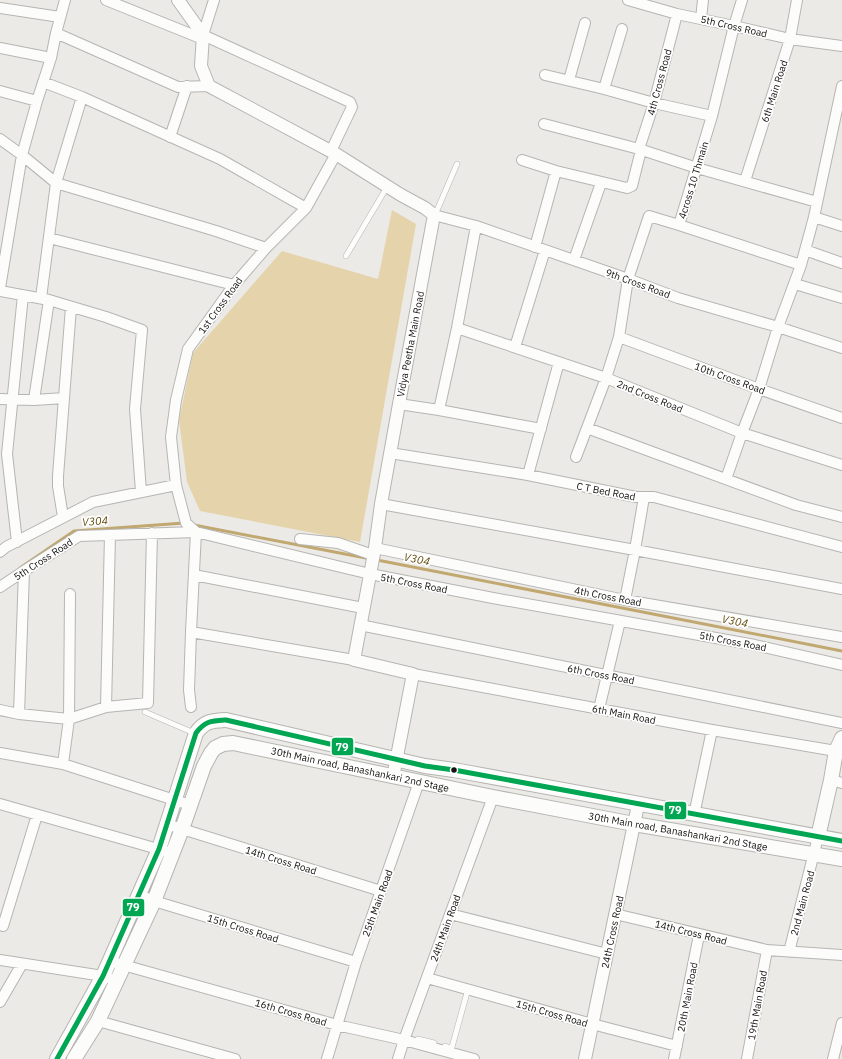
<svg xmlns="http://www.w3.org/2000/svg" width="842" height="1059" font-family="'IBM Plex Sans',sans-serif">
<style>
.green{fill:#e5d3ab}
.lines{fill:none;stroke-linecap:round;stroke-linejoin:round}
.stream{stroke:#c0a870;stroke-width:3}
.service-casing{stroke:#b6b5b2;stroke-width:6}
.minor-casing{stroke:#b6b5b2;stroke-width:12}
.tertiary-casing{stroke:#b6b5b2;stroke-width:14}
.secondary-casing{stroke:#b6b5b2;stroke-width:16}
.service{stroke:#fcfcfb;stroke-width:5}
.minor{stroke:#fcfcfb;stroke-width:10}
.tertiary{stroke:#fcfcfb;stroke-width:12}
.secondary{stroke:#fcfcfb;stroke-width:14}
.bus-1-casing{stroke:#fff;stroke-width:8}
.bus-1{stroke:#00a651;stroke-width:5}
.bus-dot{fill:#12110f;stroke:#fff;stroke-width:1.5}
.labels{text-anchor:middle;stroke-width:3.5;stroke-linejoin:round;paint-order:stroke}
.street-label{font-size:10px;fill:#12110f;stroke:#fff}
.water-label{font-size:11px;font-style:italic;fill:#634c0e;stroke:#fff}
.line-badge{stroke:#fff;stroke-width:1.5}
.badge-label{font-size:11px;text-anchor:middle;font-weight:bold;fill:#fff}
</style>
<rect width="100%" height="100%" fill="#eceae6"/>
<path class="green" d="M 392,210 L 416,224 L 360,542 L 200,511 L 187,482 L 179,420 L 193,353 L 282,251 L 378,279 Z"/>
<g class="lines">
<path class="stream" d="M 194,525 L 371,559
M 377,560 L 842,651
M 20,568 L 74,531 L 184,523"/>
<defs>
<path id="service" d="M 435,215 L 457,164
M 346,256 L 387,187
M 145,712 L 194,733
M 416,1044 L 418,1039 L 434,1043
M 445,1046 L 451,1048 L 452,1047 L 468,989"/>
<path id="minor" d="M 106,0 L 198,37 L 203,35 L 350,102 L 352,107 L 331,151
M 628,0 L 677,14 L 734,26 L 790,39 L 842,46
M 0,8 L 60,17
M 701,19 L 703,0
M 56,33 L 178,87 L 209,86
M 203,35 L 214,0
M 0,48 L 51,58
M 545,75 L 604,89 L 654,103 L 712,116
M 569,80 L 585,23
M 43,82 L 82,97 L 220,159 L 306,208
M 604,89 L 622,29
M 0,91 L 37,101
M 544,124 L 639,149 L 697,168 L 817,202
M 170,137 L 187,86
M 0,139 L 22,155 L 56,183 L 216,231 L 266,248
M 639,149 L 654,103 L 677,14
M 522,160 L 556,171 L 627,188 L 632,186 L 641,150
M 745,181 L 790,39 L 797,0
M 434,215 L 476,226 L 628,279 L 678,298 L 778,327 L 842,348
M 814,217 L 842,226
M 679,225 L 801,265
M 49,238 L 234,285
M 535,247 L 556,171
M 805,250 L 842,263
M 574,260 L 601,183
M 795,284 L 842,298
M 0,288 L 22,155 L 37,101 L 51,58 L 56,33 L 65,0
M 0,291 L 49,300 L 106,317 L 142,330 L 135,409 L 141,492
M 41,298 L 56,183 L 82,97
M 457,328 L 606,378 L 742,433 L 842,465
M 619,337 L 759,389 L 842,418
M 515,347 L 545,250
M 0,399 L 34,400 L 64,398
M 34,400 L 49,300
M 399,404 L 439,410 L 541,429
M 439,410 L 457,328 L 476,226
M 587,428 L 796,505 L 842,517
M 390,453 L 528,475 L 636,497 L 654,497 L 842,547
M 576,457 L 606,378 L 619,337 L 628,279 L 649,216 L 679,225 L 712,116 L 734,26 L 742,0
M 528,475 L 559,362
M 726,479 L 742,433 L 759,389 L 778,327 L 801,265 L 814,217 L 842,86
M 381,504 L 635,550 L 842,589
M 63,517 L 58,486 L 58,476 L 71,307
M 300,539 L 338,543 L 373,555
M 17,542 L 7,454 L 23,295
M 375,548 L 625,600 L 842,637
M 0,552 L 6,547 L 93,502 L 176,485
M 194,575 L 363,608
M 0,587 L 24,571 L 79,536 L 196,532 L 370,574 L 493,598 L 755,645 L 842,665
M 625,600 L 635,550 L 644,497
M 360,625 L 842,723
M 191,632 L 354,660
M 413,674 L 712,730 L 836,751
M 106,707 L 110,535
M 191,707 L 189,690 L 191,632 L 196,532 L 186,523 L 176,485 L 171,437 L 176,400 L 188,349 L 234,285 L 266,248 L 306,208 L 336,154
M 599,709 L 620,621
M 0,710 L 19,714 L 69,719 L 106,707 L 148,703 L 152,533
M 19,714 L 24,571
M 0,753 L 63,764 L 190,805
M 63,764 L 69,719 L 70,594
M 831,780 L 842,783
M 0,804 L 165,851
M 694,815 L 712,730
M 166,824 L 381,891
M 139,895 L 154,901 L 356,962
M 450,914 L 607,954
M 615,914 L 767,950 L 842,955
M 3,926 L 37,815
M 789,952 L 818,837
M 0,960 L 103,976 L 109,978
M 109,961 L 337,1025 L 404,1040 L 474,1059
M 427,978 L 592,1024 L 677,1046
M 0,1002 L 22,964
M 98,1021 L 235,1059
M 327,1059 L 356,962 L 419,782
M 398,1059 L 404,1040 L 493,797
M 674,1059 L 699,935
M 747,1059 L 767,950
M 833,1059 L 842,1023"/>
<path id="tertiary" d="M 178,0 L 203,35 L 201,66 L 209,86 L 336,154 L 401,195 L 425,208 L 434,215 L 399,404 L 381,504 L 375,548 L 354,660 L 413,674 L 393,777
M 585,1059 L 638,805"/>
<path id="secondary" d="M 818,837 L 831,780 L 836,751 L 842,738
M 57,1059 L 103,976 L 159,849 L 196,733 C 205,721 211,721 226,720 L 425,766 L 454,770 L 842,841
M 74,1059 L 98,1021 L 154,901 L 182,829 L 204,766 L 211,753 L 215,748 L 223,744 L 233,743 L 493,797 L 634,824 L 842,859"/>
</defs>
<use href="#service" class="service-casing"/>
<use href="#minor" class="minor-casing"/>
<use href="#tertiary" class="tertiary-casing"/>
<use href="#secondary" class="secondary-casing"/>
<use href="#service" class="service"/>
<use href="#minor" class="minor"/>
<use href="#tertiary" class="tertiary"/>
<use href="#secondary" class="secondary"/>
<defs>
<path id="bus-1" d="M 57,1059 L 103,976 L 159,849 L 196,733 C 205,721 211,721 226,720 L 425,766 L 454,770 L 842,841"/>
</defs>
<use href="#bus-1" class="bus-1-casing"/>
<use href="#bus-1" class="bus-1"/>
</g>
<circle class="bus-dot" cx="454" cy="770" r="3.5"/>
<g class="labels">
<g class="street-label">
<text transform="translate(734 26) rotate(13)" y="4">5th Cross Road</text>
<text transform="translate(659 82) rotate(-75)" y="4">4th Cross Road</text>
<text transform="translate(774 91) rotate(-72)" y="4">6th Main Road</text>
<text transform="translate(693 180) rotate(-73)" y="4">4cross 10 Thmain</text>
<text transform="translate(638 283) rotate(20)" y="4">9th Cross Road</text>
<text transform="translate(220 305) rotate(-54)" y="4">1st Cross Road</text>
<text transform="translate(410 344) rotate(-79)" y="4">Vidya Peetha Main Road</text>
<text transform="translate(730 378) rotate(20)" y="4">10th Cross Road</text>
<text transform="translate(650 396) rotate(22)" y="4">2nd Cross Road</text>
<text transform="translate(606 491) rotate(11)" y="4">C T Bed Road</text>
<text transform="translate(43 559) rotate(-33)" y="4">5th Cross Road</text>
<text transform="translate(414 583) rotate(11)" y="4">5th Cross Road</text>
<text transform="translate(608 596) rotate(11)" y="4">4th Cross Road</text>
<text transform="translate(733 641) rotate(11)" y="4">5th Cross Road</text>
<text transform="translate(601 674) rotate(11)" y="4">6th Cross Road</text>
<text transform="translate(624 714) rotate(11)" y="4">6th Main Road</text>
<text transform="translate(360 769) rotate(12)" y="4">30th Main road, Banashankari 2nd Stage</text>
<text transform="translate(678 831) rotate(10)" y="4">30th Main road, Banashankari 2nd Stage</text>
<text transform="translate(281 860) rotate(17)" y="4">14th Cross Road</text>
<text transform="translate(377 903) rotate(-70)" y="4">25th Main Road</text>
<text transform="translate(802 903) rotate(-75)" y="4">2nd Main Road</text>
<text transform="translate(243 928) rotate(17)" y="4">15th Cross Road</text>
<text transform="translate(445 928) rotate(-70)" y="4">24th Main Road</text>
<text transform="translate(612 932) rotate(-78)" y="4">24th Cross Road</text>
<text transform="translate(691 932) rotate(14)" y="4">14th Cross Road</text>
<text transform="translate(687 997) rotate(-79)" y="4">20th Main Road</text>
<text transform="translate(757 1005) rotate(-80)" y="4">19th Main Road</text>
<text transform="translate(291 1012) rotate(16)" y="4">16th Cross Road</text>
<text transform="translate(552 1013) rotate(16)" y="4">15th Cross Road</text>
</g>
<g class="water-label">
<text transform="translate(95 521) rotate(-4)" y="4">V304</text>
<text transform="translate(417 559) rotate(11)" y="4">V304</text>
<text transform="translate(735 621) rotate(11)" y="4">V304</text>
</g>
</g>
<g class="line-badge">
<rect x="331" y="737" width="23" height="19" rx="4" fill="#00a651"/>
<rect x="664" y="801" width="23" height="19" rx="4" fill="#00a651"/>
<rect x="122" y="898" width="23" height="19" rx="4" fill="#00a651"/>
</g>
<g class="badge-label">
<text x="342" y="751">79</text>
<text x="675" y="814">79</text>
<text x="133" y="911">79</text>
</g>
</svg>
